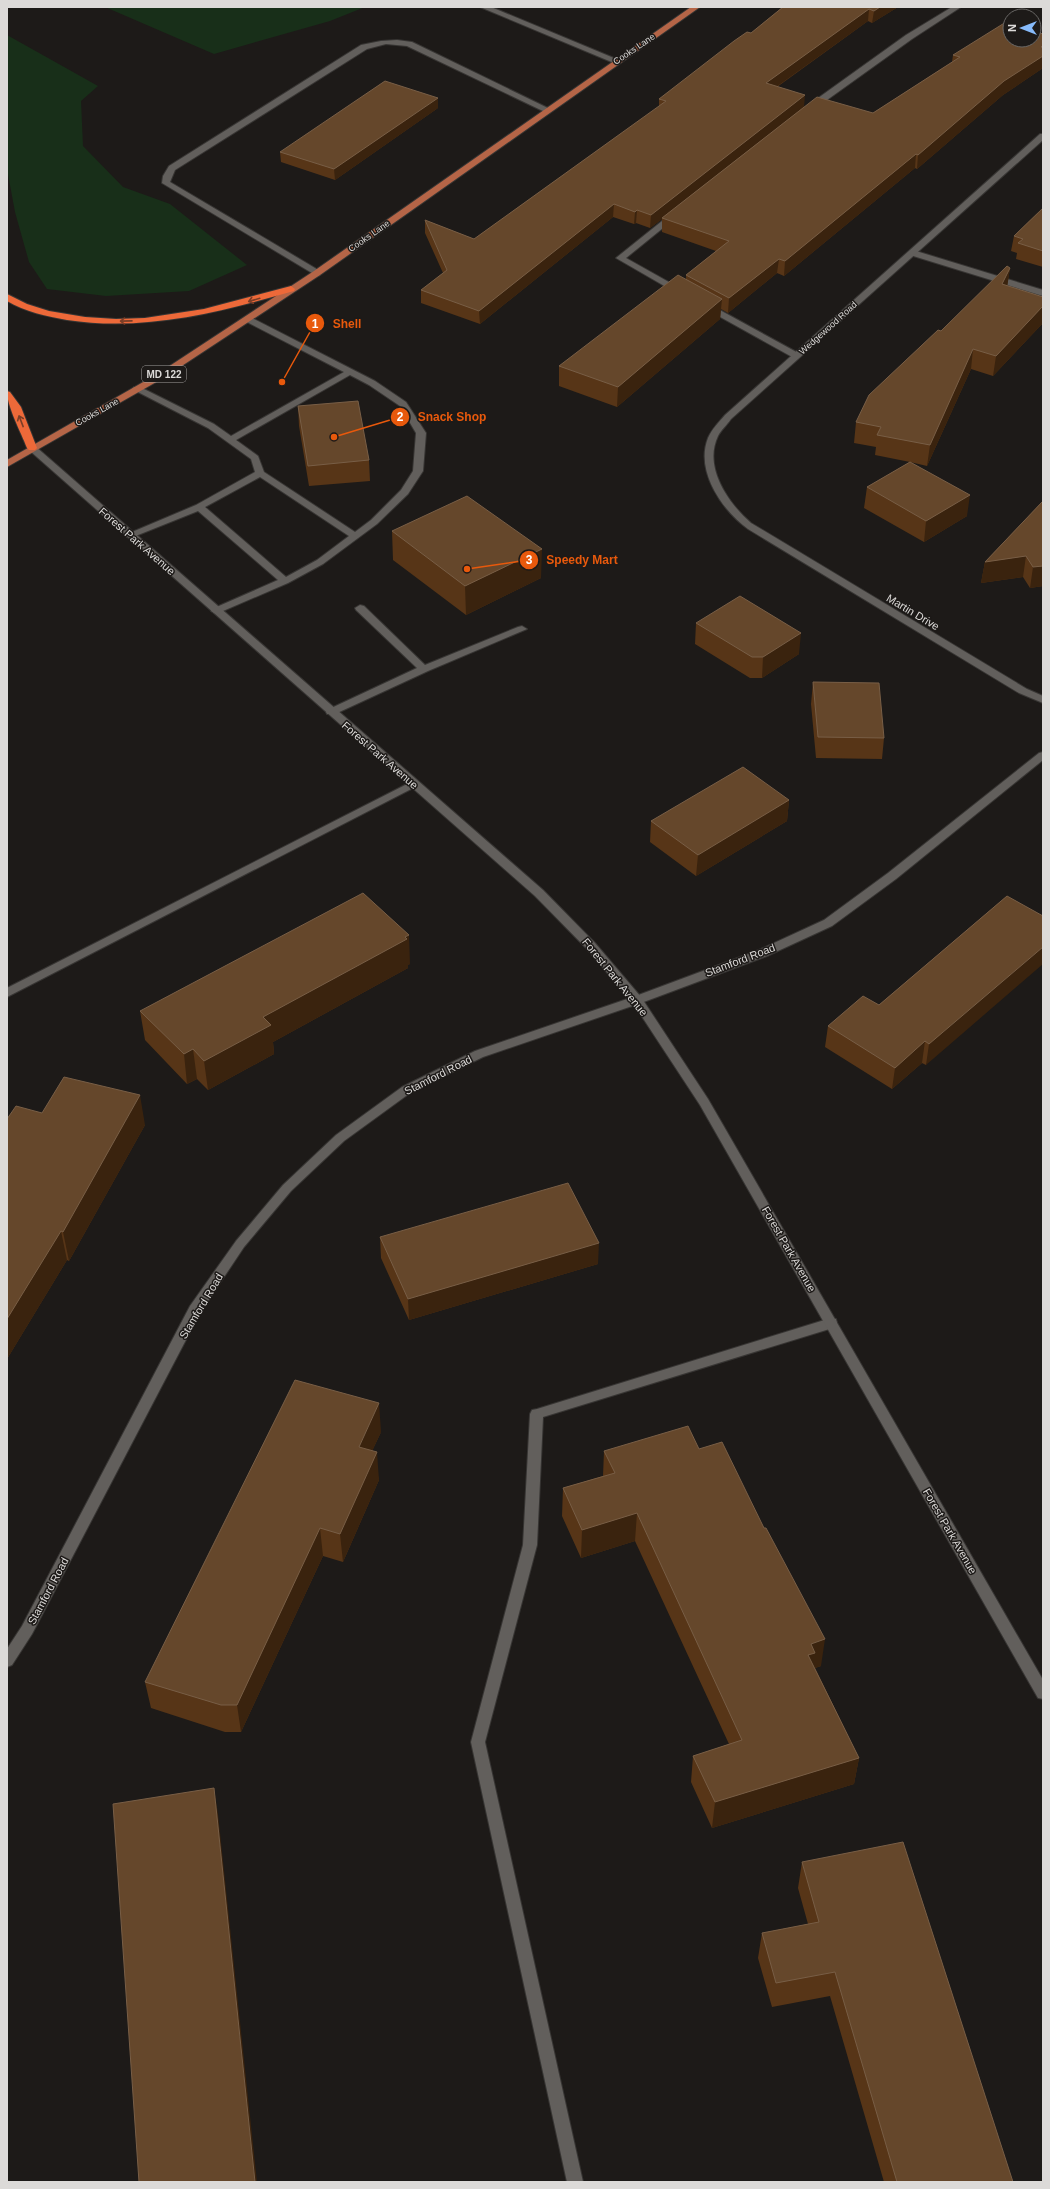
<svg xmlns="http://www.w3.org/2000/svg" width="1050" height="2189" font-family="Helvetica,sans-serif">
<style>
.green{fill:#182f19}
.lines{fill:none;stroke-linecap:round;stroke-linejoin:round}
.service-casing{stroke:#373533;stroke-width:2}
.minor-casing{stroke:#373533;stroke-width:2}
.tertiary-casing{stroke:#373533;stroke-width:2}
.primary-casing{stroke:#373533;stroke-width:2}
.motorway-casing{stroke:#373533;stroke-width:2}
.service{fill:#625f5c;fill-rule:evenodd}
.minor{fill:#625f5c;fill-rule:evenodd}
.tertiary{fill:#625f5c;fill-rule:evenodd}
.primary{fill:#b56547;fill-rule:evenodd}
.motorway{fill:#ed6939;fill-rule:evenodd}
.wall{fill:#573517}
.shaded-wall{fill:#3a230e}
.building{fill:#65472b;stroke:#785e46}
.oneway{stroke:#7b3e27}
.labels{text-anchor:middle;stroke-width:3;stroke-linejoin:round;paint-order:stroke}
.far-street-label{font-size:9px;fill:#dcdad8;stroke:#1d1a18}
.shield{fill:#1d1a18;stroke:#a3a09e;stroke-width:1}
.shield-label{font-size:10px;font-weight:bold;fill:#dcdad8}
.street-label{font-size:11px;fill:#dcdad8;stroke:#1d1a18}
.leader{fill:none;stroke:#e8590c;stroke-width:1.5}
.callout-dot{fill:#e8590c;stroke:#1d1a18;stroke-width:1.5}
.mark-label{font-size:12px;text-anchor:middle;font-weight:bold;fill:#fff}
.callout-label{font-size:12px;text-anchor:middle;font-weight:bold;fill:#e8590c;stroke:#1d1a18;stroke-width:3;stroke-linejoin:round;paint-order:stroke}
</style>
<rect width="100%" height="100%" fill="#1d1a18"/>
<path class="green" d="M 105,7 L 365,7 L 330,21 L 214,54 Z
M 7,35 L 98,86 L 81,101 L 83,146 L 123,187 L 170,204 L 247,265 L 189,291 L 106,296 L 47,289 L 29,262 L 15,212 L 7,169 Z"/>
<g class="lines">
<defs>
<path id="service" d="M 480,7 L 491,7 L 621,61 L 614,63 Z
M 952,7 L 961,7 L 912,39 L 813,110 L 807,110 L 807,106 L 906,35 Z
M 397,40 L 412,42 L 552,110 L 545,112 L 407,46 L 386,44 L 367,49 L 175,170 L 170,182 L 320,271 L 320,275 L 317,276 L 162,183 L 163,176 L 169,166 L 361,45 L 381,41 Z
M 672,213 L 679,215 L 626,258 L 683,290 L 684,292 L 680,295 L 616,258 Z
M 910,251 L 916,251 L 1043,290 L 1043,296 L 910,255 Z
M 707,303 L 800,354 L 801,356 L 797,359 L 794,358 L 704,308 L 703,306 Z
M 248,316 L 375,381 L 406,402 L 426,433 L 423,471 L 408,494 L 377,524 L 323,564 L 288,583 L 216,614 L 211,611 L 212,609 L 278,580 L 198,511 L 133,537 L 127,537 L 125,535 L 196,505 L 255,472 L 251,459 L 208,428 L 132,389 L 134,387 L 140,387 L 214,424 L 231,436 L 344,372 L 245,321 L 245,317 ZM 350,375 L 369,385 L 400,406 L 416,433 L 413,471 L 401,490 L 371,520 L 355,532 L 264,472 L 258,456 L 236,440 ZM 260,477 L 349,536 L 317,560 L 286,577 L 205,507 Z
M 360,605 L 364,606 L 425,665 L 518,627 L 522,626 L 527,629 L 428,671 L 335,714 L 327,714 L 326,712 L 327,710 L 417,668 L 356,610 L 355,608 Z
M 413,781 L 418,784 L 417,786 L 7,997 L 7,988 Z
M 831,1318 L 836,1319 L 837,1323 L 836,1327 L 543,1417 L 537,1545 L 485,1742 L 583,2182 L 567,2182 L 471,1742 L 523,1545 L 530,1414 L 532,1410 L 537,1409 Z"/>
<path id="minor" d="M 1040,134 L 1043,134 L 1043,140 L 731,419 C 727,425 721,430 718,436 C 703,467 728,503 751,523 L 1027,689 L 1043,696 L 1043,703 L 1019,693 L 748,529 C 722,510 695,471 708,438 C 712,429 719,422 725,415 Z
M 1043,752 L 1043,760 L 896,879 L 832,926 L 767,956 L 641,1003 L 483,1057 L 410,1093 L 344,1141 L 291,1191 L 244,1247 L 200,1313 L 32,1634 L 12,1665 L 7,1667 L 7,1649 L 22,1626 L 190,1306 L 236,1241 L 283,1185 L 336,1135 L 402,1087 L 475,1051 L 633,997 L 759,950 L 824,920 L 888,873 L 1039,753 Z"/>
<path id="tertiary" d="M 32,445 L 35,446 L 543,890 L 595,943 L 641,997 L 708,1099 L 1043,1680 L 1043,1699 L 1038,1698 L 700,1105 L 633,1003 L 587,949 L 535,896 L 29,450 L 29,446 Z"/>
<path id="primary" d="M 691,7 L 700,7 L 320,275 L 165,377 L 7,467 L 7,460 L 159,373 L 314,271 Z"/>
<path id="motorway" d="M 291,286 L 295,289 L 294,291 C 220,312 145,332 67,320 C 47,316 25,312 7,301 L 7,294 L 27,304 L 49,311 L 85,317 L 116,319 L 145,318 L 204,309 Z
M 7,391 L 10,392 L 21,407 L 37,448 L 35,450 L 29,450 L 27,448 C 21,432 7,407 7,391 Z"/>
</defs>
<use href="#service" class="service-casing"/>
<use href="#minor" class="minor-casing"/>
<use href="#tertiary" class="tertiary-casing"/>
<use href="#primary" class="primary-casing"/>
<use href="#motorway" class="motorway-casing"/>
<use href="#service" class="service"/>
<use href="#minor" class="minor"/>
<use href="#tertiary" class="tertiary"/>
<use href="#primary" class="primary"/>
<use href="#motorway" class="motorway"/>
</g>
<path class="wall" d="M 783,7 L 898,7 L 872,23 L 868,21 L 777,87 L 804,107 L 873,113 L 952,62 L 953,55 L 1043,34 L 1043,68 L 1003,95 L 917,169 L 915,168 L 784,276 L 777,273 L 728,313 L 721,309 L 720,319 L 617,407 L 559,386 L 559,366 L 686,279 L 686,275 L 716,251 L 662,232 L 662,219 L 650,228 L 636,223 L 634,224 L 613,217 L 480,324 L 421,303 L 421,290 L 443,273 L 425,233 L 425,220 L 474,239 L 659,107 L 659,99 L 751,33 Z
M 438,108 L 335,180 L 281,162 L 280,152 Z
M 1043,208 L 1043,267 L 1016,259 L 1017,253 L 1011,251 L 1014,236 Z
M 1010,268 L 1007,286 L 1043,297 L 1043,323 L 993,376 L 971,369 L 927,466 L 910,462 L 967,516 L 924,542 L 864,508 L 867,487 L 910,462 L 875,455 L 876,447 L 854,443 L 856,422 L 941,331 Z
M 298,406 L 369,460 L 370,481 L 309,486 L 299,426 Z
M 1043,501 L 1043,586 L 1030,588 L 1023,577 L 981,583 L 985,562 Z
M 392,531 L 541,578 L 466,615 L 393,560 Z
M 696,623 L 799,654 L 762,678 L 750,678 L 695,644 Z
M 813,682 L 884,738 L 882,759 L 816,758 L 811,704 Z
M 789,800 L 787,821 L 696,876 L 650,842 L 651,821 Z
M 1007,896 L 926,1065 L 922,1063 L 892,1089 L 825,1047 L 828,1026 L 879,1005 Z
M 410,964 L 408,965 L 408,968 L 273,1042 L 274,1054 L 208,1090 L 197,1079 L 187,1084 L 145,1040 L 140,1011 Z
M 42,1113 L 145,1125 L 69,1261 L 67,1260 L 7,1359 L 7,1119 Z
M 380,1237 L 598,1264 L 409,1320 L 381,1258 Z
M 381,1432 L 372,1451 L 379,1480 L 343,1562 L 323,1556 L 241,1732 L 225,1732 L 151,1708 L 145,1682 Z
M 699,1449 L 821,1666 L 815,1668 L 859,1758 L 854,1784 L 712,1828 L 691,1782 L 693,1756 L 729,1744 L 635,1541 L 581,1558 L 562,1516 L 563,1488 L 603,1476 L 604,1451 Z
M 802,1862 L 1013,2182 L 884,2182 L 830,1996 L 772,2007 L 758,1958 L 762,1933 L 808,1924 L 798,1888 Z"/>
<path class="shaded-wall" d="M 880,7 L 898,7 L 872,23 L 874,11 Z
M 869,9 L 868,21 L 765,95 L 766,83 Z
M 1043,45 L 1043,68 L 1003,95 L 917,169 L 918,155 Z
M 805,95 L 804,107 L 662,218 L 662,219 L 650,228 L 651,215 Z
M 438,98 L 438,108 L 335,180 L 334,169 Z
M 916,154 L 915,168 L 784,276 L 785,261 Z
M 614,204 L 613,217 L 480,324 L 479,311 Z
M 637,210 L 636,223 L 634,224 L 635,212 Z
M 779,259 L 777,273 L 728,313 L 729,298 Z
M 1010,268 L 1007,288 L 1002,284 Z
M 722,299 L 720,319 L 617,407 L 618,387 Z
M 1043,306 L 1043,323 L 993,376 L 996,356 Z
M 973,349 L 971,369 L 927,466 L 930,445 Z
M 970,495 L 967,516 L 924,542 L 926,521 Z
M 542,549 L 541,578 L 466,615 L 465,586 Z
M 1026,556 L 1023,577 L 981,583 L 985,562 Z
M 1043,566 L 1043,586 L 1030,588 L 1033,567 Z
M 801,633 L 799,654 L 762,678 L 763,657 Z
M 789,800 L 787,821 L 696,876 L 698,855 Z
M 409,935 L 410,964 L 408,965 L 408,968 L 273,1042 L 274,1054 L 208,1090 L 204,1061 L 263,1017 Z
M 1043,947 L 1043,964 L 926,1065 L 929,1044 Z
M 925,1041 L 922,1063 L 892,1089 L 895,1068 Z
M 193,1049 L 197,1079 L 187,1084 L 184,1054 Z
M 140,1095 L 145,1125 L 69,1261 L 63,1232 Z
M 61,1231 L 67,1260 L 7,1359 L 7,1319 Z
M 599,1243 L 598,1264 L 409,1320 L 408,1299 Z
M 379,1403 L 381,1432 L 361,1475 L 359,1447 Z
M 377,1452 L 379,1480 L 343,1562 L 340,1534 Z
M 637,1513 L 635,1541 L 581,1558 L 582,1530 Z
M 320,1528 L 323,1556 L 241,1732 L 237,1705 Z
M 825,1639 L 821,1666 L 812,1669 L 804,1682 L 811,1644 Z
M 859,1758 L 854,1784 L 712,1828 L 715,1802 Z
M 214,1788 L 218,1814 L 257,2182 L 255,2182 Z"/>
<path class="building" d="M 783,7 L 880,7 L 874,11 L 869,9 L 766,83 L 805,95 L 651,215 L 637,210 L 635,212 L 614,204 L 479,311 L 421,290 L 447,270 L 425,220 L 474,239 L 666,101 L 659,99 L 734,41 L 747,32 L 751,33 Z
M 1006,22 L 1010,24 L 1010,40 L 1034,40 L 1034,31 L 1043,34 L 1043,45 L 1041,47 L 1043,48 L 1043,56 L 1004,81 L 918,155 L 916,154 L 785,261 L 779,259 L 729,298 L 686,275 L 729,241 L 662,218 L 817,97 L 873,113 L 960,57 L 953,55 Z
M 385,81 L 438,98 L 334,169 L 280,152 Z
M 1043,208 L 1043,251 L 1018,243 L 1023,239 L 1014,236 Z
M 1007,266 L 1010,268 L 1002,284 L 1043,297 L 1043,306 L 996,356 L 973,349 L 930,445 L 877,435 L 881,427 L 856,422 L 869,395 L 938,330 L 941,331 Z
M 678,275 L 722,299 L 618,387 L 559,366 Z
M 358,401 L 369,460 L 308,466 L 298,406 Z
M 910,462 L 970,495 L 926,521 L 867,487 Z
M 467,496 L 542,549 L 465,586 L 392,531 Z
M 1043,501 L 1043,566 L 1033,567 L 1026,556 L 985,562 Z
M 740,596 L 801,633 L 763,657 L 752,657 L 696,623 Z
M 813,682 L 879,683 L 884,738 L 818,737 Z
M 743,767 L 789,800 L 698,855 L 651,821 Z
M 363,893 L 409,935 L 405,937 L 407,939 L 263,1017 L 271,1025 L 204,1061 L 193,1049 L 184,1054 L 140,1011 Z
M 1007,896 L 1043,916 L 1043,947 L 929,1044 L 925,1041 L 895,1068 L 828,1026 L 863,996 L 879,1005 Z
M 64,1077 L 140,1095 L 63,1232 L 61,1231 L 7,1319 L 7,1119 L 16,1106 L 42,1113 Z
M 568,1183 L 599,1243 L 408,1299 L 380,1237 Z
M 295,1380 L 379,1403 L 359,1447 L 377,1452 L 340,1534 L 320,1528 L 237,1705 L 221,1705 L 145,1682 Z
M 688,1426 L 699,1449 L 722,1442 L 764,1528 L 766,1528 L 825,1639 L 811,1644 L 815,1653 L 808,1655 L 859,1758 L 715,1802 L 693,1756 L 742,1740 L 637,1513 L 582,1530 L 563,1488 L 615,1473 L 604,1451 Z
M 214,1788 L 255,2182 L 139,2182 L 113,1804 Z
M 903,1842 L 1013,2182 L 897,2182 L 835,1972 L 776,1983 L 762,1933 L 819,1922 L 802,1862 Z"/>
<defs><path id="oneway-shaft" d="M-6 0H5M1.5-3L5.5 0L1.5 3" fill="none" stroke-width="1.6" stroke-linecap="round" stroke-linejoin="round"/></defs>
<g class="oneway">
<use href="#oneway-shaft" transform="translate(254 300) rotate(164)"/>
<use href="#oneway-shaft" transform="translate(126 321) rotate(179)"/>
<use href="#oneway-shaft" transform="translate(21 421) rotate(-111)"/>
</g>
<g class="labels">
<g class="far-street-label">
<text transform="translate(634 49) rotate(-34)" y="3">Cooks Lane</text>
<text transform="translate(369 236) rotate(-35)" y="3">Cooks Lane</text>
<text transform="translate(828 328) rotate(-42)" y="3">Wedgewood Road</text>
<text transform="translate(97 412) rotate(-29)" y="3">Cooks Lane</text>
</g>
<rect class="shield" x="142" y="366" width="44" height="16" rx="3"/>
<g class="shield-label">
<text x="164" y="378">MD 122</text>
</g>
<g class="street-label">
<text transform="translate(137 541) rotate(41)" y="4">Forest Park Avenue</text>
<text transform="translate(913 612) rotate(31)" y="4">Martin Drive</text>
<text transform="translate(380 755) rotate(41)" y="4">Forest Park Avenue</text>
<text transform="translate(740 960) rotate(-21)" y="4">Stamford Road</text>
<text transform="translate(615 977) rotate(51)" y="4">Forest Park Avenue</text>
<text transform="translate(438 1075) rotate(-27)" y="4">Stamford Road</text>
<text transform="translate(789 1249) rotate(60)" y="4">Forest Park Avenue</text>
<text transform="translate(201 1306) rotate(-59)" y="4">Stamford Road</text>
<text transform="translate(950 1531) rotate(60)" y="4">Forest Park Avenue</text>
<text transform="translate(48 1591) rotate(-62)" y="4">Stamford Road</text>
</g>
</g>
<path class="leader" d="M282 382L315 323M334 437L400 417M467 569L529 560"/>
<g class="callout-dot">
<circle cx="282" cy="382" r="4"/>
<circle cx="334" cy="437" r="4"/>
<circle cx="467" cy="569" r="4"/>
<circle cx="315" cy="323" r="10"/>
<circle cx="400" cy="417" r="10"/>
<circle cx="529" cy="560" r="10"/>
</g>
<g class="mark-label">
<text x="315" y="328">1</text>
<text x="400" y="421">2</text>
<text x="529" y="564">3</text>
</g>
<g class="callout-label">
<text x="347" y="328">Shell</text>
<text x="452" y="421">Snack Shop</text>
<text x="582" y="564">Speedy Mart</text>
</g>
<rect width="1050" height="2189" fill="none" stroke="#dcdad8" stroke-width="16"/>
<g transform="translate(1022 28) rotate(270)"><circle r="19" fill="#1d1a18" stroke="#696765"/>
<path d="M0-3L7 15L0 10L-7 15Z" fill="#87bbfb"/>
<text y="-6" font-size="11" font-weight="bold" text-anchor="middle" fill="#dcdad8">N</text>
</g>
</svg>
